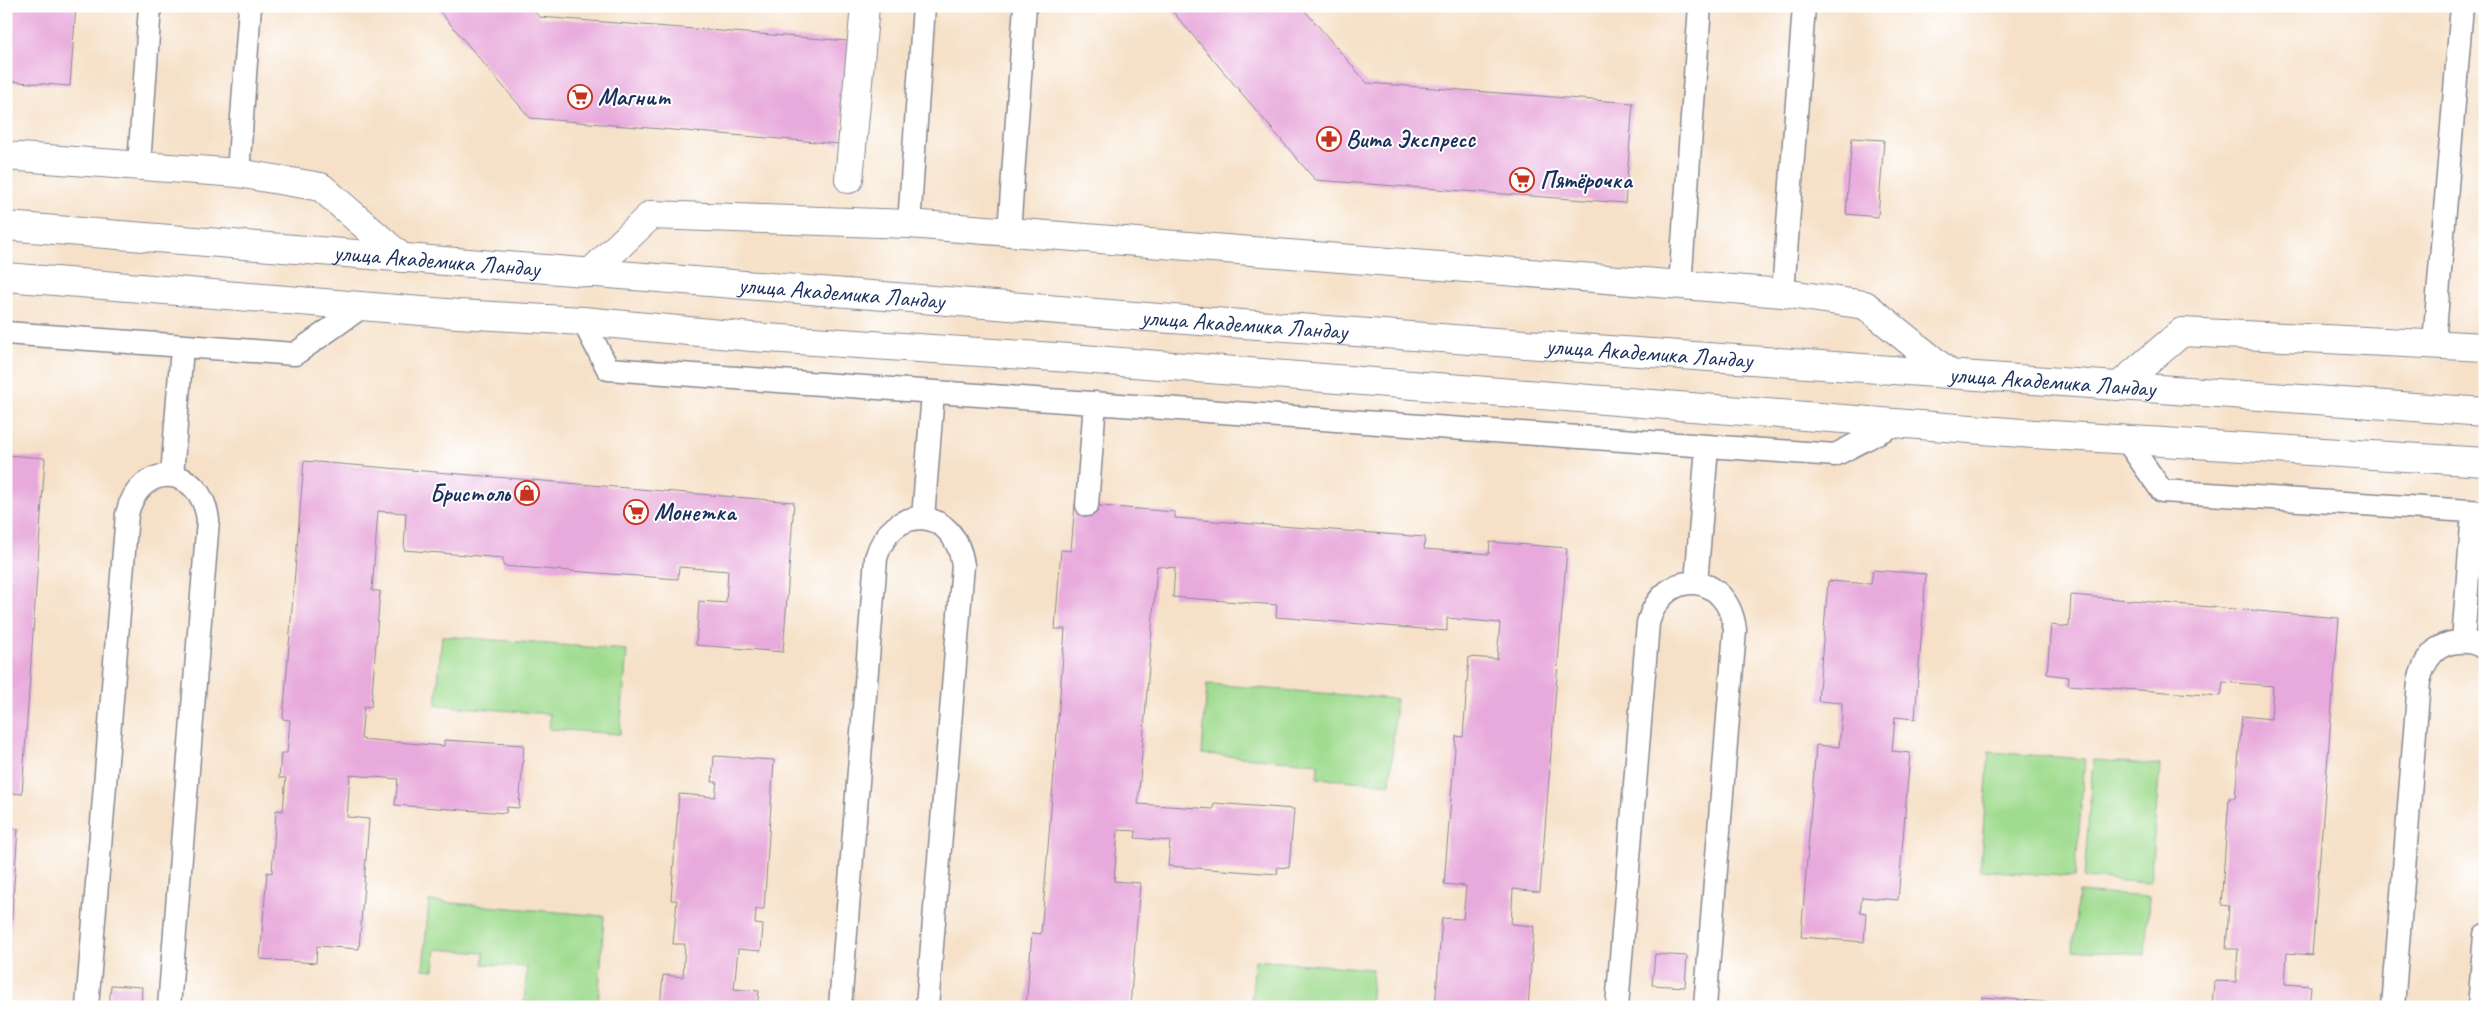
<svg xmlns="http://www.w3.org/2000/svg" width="2491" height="1013" font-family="Caveat,sans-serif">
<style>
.green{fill:#a0dc90;stroke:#5e8677}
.building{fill:#e8aadc}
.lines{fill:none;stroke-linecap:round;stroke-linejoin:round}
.lane-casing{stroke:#888893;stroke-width:25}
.street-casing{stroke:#888893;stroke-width:30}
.secondary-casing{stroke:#888893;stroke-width:30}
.lane{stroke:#fff;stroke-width:22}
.street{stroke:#fff;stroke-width:28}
.secondary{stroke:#fff;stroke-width:28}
.labels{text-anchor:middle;stroke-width:4;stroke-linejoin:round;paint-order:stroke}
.poi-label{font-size:24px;font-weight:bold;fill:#1b2f5e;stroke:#fff;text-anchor:start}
.street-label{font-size:24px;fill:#1b2f5e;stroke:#fff}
</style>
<rect width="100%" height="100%" fill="#fff"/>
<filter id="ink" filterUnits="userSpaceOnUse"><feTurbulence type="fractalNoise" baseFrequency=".02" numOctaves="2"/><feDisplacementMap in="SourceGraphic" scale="10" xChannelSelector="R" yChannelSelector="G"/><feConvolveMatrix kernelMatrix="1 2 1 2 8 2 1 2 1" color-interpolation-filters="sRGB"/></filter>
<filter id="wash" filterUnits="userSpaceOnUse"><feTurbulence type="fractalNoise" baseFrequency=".0096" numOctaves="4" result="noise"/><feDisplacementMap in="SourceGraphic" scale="20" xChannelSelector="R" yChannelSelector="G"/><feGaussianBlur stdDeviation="1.12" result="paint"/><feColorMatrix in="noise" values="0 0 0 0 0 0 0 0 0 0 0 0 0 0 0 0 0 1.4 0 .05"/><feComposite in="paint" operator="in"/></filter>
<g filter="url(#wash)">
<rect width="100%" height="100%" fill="#f6e1c8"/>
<path class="green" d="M 442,636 L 627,650 L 620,734 L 549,729 L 550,714 L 436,705 Z
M 1207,684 L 1396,699 L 1390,784 L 1317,778 L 1318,763 L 1202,754 Z
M 1989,752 L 2085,759 L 2075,877 L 1980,870 Z
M 2093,760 L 2160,765 L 2150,883 L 2084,878 Z
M 2078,892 L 2149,897 L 2145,955 L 2073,950 Z
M 429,901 L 604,916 L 598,1007 L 524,1002 L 527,967 L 483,964 L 484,953 L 436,949 L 434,970 L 423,969 Z
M 1255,960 L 1373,969 L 1370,1007 L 1251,1007 Z"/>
<g id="blocks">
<path class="building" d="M 6,6 L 76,6 L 70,86 L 6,81 Z
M 435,6 L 530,6 L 539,17 L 849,41 L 840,144 L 530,118 Z
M 1168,6 L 1301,6 L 1367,83 L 1633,103 L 1625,203 L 1315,180 Z
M 1852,138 L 1884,140 L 1878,217 L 1846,214 Z
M 6,455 L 45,458 L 22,794 L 6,793 Z
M 304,461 L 794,502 L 783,652 L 696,645 L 699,601 L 726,603 L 728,571 L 679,567 L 678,579 L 503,566 L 503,558 L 404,550 L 406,513 L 378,511 L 372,591 L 380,591 L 371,707 L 364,706 L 361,739 L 444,746 L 444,740 L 524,745 L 519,808 L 507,807 L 506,813 L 395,805 L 398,779 L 350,775 L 347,817 L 369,819 L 359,949 L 317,946 L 316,963 L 260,959 L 267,872 L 272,873 L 276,810 L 283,811 L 285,787 L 286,778 L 279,778 L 281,753 L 287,753 L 290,720 L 283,719 Z
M 1075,504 L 1175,512 L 1175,518 L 1425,537 L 1424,549 L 1489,554 L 1490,542 L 1567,548 L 1540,892 L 1513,889 L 1511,924 L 1534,926 L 1528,1007 L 1435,1007 L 1442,918 L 1463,919 L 1466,886 L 1444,884 L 1456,736 L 1463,737 L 1469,657 L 1497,659 L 1500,623 L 1447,618 L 1447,631 L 1276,617 L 1277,605 L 1173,597 L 1175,568 L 1157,566 L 1138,804 L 1213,809 L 1214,803 L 1294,809 L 1289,868 L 1278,867 L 1277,874 L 1168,866 L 1170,841 L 1135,838 L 1136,831 L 1118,830 L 1114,881 L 1140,883 L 1130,1007 L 1026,1007 L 1032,933 L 1041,934 L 1055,760 L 1065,629 L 1055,629 L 1061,550 L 1071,551 Z
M 1873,570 L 1926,574 L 1915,719 L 1895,717 L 1892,751 L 1910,753 L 1898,900 L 1862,897 L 1860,912 L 1866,913 L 1864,942 L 1801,937 L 1816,745 L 1839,747 L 1842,714 L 1842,703 L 1818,701 L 1828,581 L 1871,584 Z
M 2071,595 L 2339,618 L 2312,955 L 2287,953 L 2285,984 L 2311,986 L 2309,1007 L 2212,1007 L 2214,981 L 2236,982 L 2238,949 L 2226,949 L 2229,906 L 2221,905 L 2229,798 L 2235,798 L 2242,716 L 2271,719 L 2273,686 L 2223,682 L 2221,696 L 2068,685 L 2069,677 L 2047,674 L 2051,625 L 2069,627 Z
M 714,756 L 774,760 L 764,909 L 756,909 L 755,924 L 763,925 L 761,951 L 738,949 L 734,989 L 759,991 L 757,1007 L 660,1007 L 663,975 L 683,977 L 685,944 L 673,944 L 677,900 L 671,900 L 679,794 L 715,797 L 717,782 L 712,782 Z
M 6,828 L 18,829 L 9,955 L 6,955 Z
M 1655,954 L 1687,956 L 1685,987 L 1652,985 Z
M 111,985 L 142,987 L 141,1007 L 109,1007 Z
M 1982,997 L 2059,1003 L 2059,1007 L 1982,1007 Z"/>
</g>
</g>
<g filter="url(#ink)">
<use href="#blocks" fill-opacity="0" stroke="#888893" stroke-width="1"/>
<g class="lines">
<defs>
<path id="lane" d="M 139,165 L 150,6
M 238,173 L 250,6
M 909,224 L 924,6
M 1009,232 L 1025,6
M 1680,285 L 1700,6
M 1783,293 L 1804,6
M 583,321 L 608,369 L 1835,455 L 1895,424
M 6,333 L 295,354 L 363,306
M 2434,343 L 2462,6
M 2127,441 L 2162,491 L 2485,512
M 172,476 L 182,347
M 1087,505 L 1095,403
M 923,518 L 933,393
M 1696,583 L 1707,447
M 2463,641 L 2473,512
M 87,1007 L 127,514 C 140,460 201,464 208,520 L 169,1007
M 840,1007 L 876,558 C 892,502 955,506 963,565 L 927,1007
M 1617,1007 L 1648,623 C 1664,566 1728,571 1735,630 L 1705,1007
M 2393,1007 L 2419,681 C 2422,671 2425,661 2433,653 C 2445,640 2471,638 2485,649
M 2479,1007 L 2485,935"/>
<path id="street" d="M 6,156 L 238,173 L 321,187 L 402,258
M 849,179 L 865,6
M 590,273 L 651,215 L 909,224 L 1783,293 L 1865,305 L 1950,374
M 2119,386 L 2182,332 L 2485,347"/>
<g id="secondary">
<path id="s1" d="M 6,226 L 1172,319 L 2485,412"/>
<path d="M 6,277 L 458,314 L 583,321 L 752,337 L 1070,358 L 2034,434 L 2485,462"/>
</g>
</defs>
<use href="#lane" class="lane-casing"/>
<use href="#street" class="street-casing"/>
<use href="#secondary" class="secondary-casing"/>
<use href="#lane" class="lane"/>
<use href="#street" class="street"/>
<use href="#secondary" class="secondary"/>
</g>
</g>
<defs>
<symbol id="supermarket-ring" viewBox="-11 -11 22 22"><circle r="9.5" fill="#fff" stroke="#c8321e" stroke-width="1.5"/><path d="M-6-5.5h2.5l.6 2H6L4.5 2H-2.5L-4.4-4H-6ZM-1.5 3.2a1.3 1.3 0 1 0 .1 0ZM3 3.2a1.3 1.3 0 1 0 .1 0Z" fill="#c8321e"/></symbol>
<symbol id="pharmacy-ring" viewBox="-11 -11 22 22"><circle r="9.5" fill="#fff" stroke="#c8321e" stroke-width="1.5"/><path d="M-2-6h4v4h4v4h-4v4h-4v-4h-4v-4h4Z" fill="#c8321e"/></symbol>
<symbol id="shop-ring" viewBox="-11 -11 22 22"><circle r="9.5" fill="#fff" stroke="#c8321e" stroke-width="1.5"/><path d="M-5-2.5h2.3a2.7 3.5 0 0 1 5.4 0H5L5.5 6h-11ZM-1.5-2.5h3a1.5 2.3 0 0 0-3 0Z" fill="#c8321e"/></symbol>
</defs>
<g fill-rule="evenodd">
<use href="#supermarket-ring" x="566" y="83" width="28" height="28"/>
<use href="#pharmacy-ring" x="1315" y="125" width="28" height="28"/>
<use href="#supermarket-ring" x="1508" y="166" width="28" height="28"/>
<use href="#shop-ring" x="513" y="479" width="28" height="28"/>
<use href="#supermarket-ring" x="622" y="498" width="28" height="28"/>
</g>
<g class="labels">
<g class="poi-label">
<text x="598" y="105">Магнит</text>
<text x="1346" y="147">Вита Экспресс</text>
<text x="1540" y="188">Пятёрочка</text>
<text x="510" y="501" text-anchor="end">Бристоль</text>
<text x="654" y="520">Монетка</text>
</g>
<g class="street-label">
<text dy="8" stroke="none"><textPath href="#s1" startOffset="432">улица Академика Ландау</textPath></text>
<text dy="8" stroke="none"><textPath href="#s1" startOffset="838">улица Академика Ландау</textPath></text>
<text dy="8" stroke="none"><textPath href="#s1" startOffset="1242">улица Академика Ландау</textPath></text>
<text dy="8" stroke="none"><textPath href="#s1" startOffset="1648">улица Академика Ландау</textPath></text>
<text dy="8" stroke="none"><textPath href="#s1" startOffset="2052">улица Академика Ландау</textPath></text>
</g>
</g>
<rect width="2491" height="1013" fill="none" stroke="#fff" stroke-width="25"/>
</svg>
